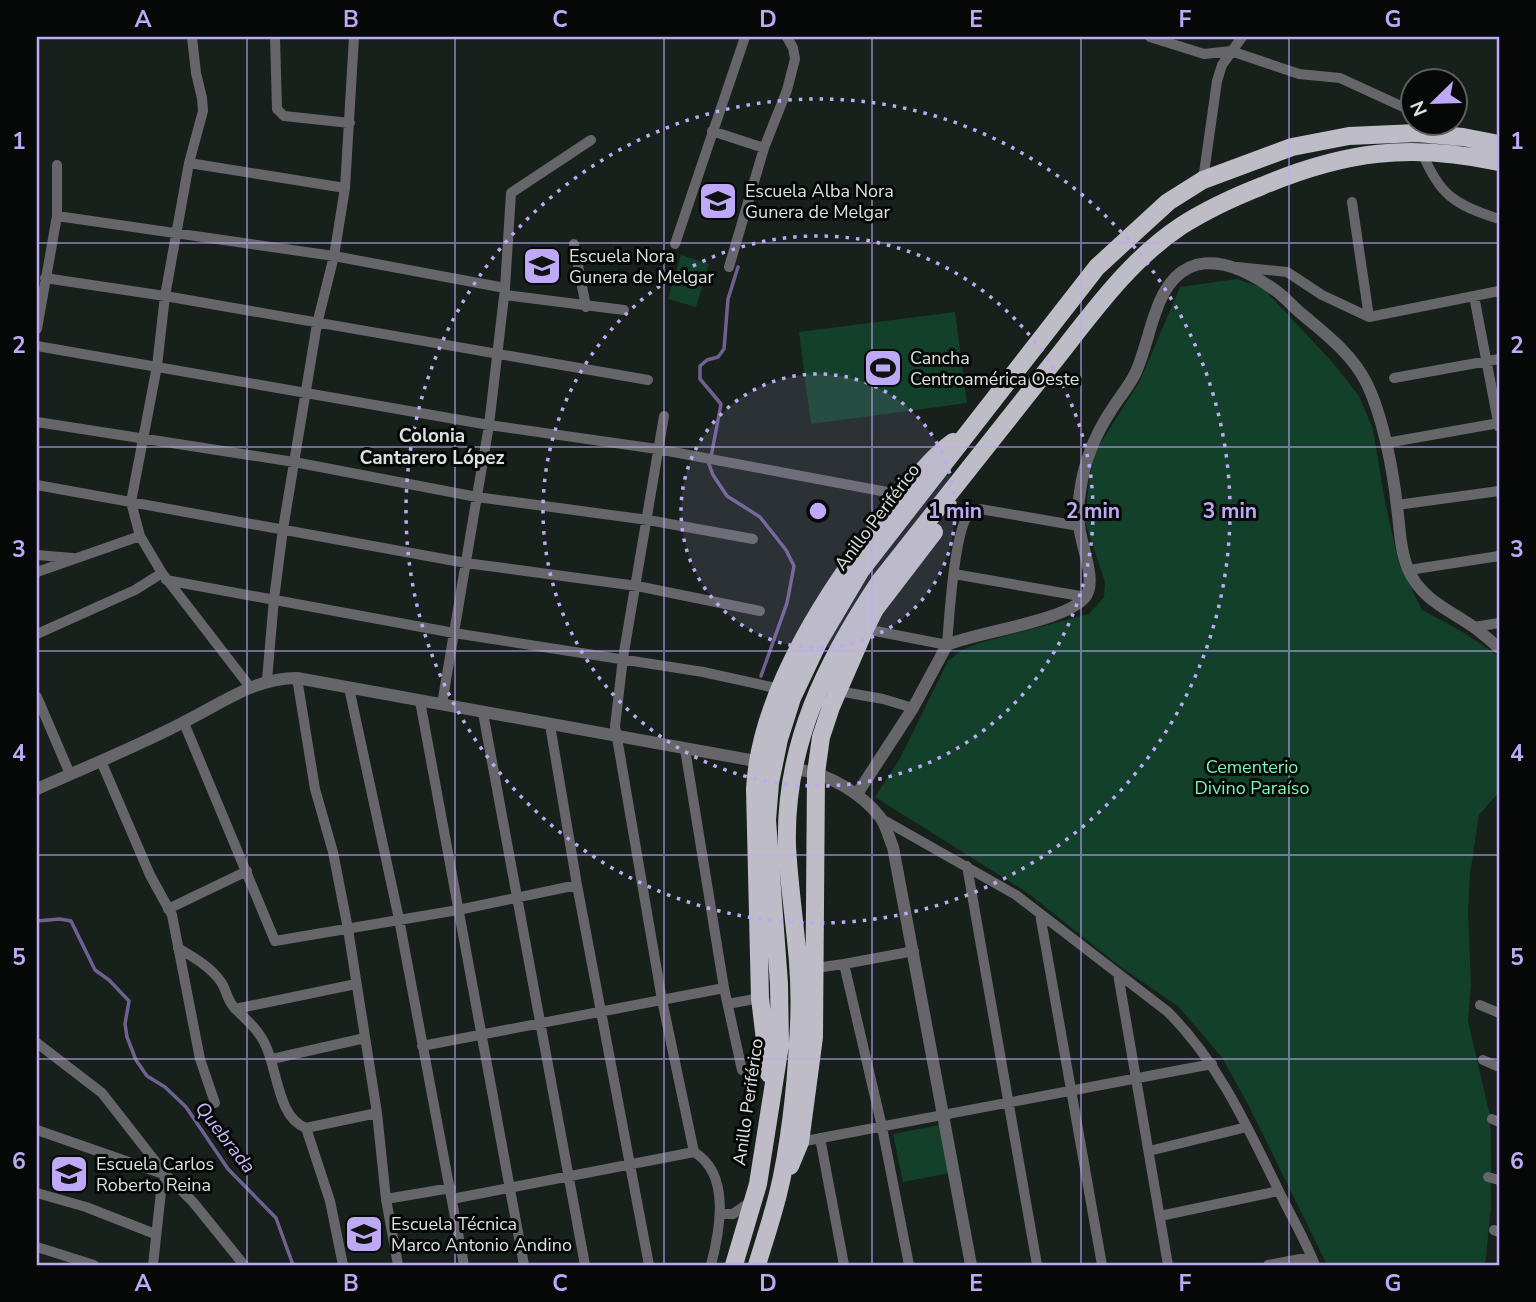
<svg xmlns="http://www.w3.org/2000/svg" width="1536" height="1302" font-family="'Nunito Sans',sans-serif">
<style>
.green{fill:#13402b}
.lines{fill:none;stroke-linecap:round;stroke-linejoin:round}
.stream{stroke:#6f6091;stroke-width:3.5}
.minor{stroke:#666569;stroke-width:10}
.tertiary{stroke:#666569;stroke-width:12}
.trunk{stroke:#bebcc6;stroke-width:18}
.grid{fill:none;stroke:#bda9f5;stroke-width:2;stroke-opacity:0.55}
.ring{fill:none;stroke:#bda9f5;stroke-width:3.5;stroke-dasharray:3.5 7}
.labels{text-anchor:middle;stroke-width:6;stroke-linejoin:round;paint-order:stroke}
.poi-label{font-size:18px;fill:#dbe1de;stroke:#060907;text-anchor:start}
.street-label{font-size:18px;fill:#dbe1de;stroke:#060907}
.park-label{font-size:18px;fill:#77f7b5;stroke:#060907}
.neighbourhood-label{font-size:19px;font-weight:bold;fill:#dbe1de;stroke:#060907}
.water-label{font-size:19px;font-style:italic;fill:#c7b7f6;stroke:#060907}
.centre{fill:#bda9f5;stroke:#060907;stroke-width:3.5}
.ring-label{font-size:21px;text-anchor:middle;font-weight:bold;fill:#bda9f5;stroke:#060907;stroke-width:6;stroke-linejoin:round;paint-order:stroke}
.neatline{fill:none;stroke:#bda9f5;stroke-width:2.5}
.grid-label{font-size:23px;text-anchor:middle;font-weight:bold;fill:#bda9f5}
</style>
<rect width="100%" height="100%" fill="#17201b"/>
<path class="green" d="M 681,255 L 709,264 L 696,307 L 668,299 Z
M 1237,279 L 1263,288 L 1333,363 L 1359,396 L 1373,429 L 1385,502 L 1399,564 L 1422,610 L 1461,631 L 1499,656 L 1499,792 L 1479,815 L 1470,874 L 1468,913 L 1471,985 L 1468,1021 L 1490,1116 L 1491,1155 L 1491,1208 L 1485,1265 L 1327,1265 L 1249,1106 L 1221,1056 L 1178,1006 L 1122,968 L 1028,893 L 875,797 L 899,760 L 948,661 L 962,650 L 979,643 L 1089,614 L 1104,597 L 1105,582 L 1085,522 L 1089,481 L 1095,452 L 1140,381 L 1180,287 Z
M 955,312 L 967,403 L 811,424 L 799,332 Z
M 940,1125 L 949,1173 L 903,1182 L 893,1134 Z"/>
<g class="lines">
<path class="stream" d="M 711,457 L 721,404 L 700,379 L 700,366 L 707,360 L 718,357 L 724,349 L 728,299 L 738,267
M 709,464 L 713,475 L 727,496 L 760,517 L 786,550 L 794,566 L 787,603 L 761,676
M 37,921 L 60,919 L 71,921 L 95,970 L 109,980 L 129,1001 L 125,1024 L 127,1037 L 136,1060 L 147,1076 L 165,1087 L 186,1107 L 228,1169 L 276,1218 L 293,1265"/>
<path class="minor" d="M 192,37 L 196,73 L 202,98 L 203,111 L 189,163 L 165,296 L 157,366 L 131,502 L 140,536 L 162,573 L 250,687
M 275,37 L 277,109 L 284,116 L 350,123
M 1150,37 L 1204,54 L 1231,51 L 1299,74 L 1340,78 L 1414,112
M 1434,122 L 1454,132
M 712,131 L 764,148
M 1422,152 C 1439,195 1455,205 1499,219
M 189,163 L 345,188
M 1203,180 L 1217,81 L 1222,65 L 1242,37
M 1352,202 L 1369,317
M 57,216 L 334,256 L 505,288 L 489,425 L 442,704
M 574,244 L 586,307
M 675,244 L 745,37
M 729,267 L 764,148 L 787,90 L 795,59 L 793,48 L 787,37
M 1237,267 L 1287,272 L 1322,295 L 1369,317 L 1499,291
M 45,278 L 165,296 L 648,380
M 505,288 L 511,193 L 591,140
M 505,295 L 624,310
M 1474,296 L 1499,427
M 37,329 L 57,216 L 57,165
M 37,346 L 489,425 L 657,449 L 903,495
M 1394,378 L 1499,359
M 664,416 L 623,658 L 615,726 L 662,1000 L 694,1152 C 731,1174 720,1230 711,1265
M 37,422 L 294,462 L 477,497 L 648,520 L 753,539
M 1386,443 L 1499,423
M 37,485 L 466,563 L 637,586 L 760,611
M 1397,505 L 1499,491
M 37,555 L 73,558
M 1409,570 L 1499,556
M 37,572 L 140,536
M 954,574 L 1086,597
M 166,580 L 454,633 L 703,672 L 780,689
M 1474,627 L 1499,623
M 865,629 L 947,645 C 949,621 954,527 970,513 C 970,513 980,509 980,509 L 1079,526
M 37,634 L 135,590 L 162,573
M 297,678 L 315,789 L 333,852 L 348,929 L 377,1113 L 386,1199 L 398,1265
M 267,680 L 274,599 L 283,529 L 317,324 L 334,256 L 345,188 L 354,37
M 349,688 L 399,919 L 464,1265
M 838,691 L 883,699 L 913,708
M 37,697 L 70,774
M 420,701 L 524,1265
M 483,713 L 585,1265
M 184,723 L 275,941 L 458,910 L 577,885
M 550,725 L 577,885 L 649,1265
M 685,749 L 724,988 L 742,1070
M 101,761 L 150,875 L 172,915 L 200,1059 L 215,1103
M 882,819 L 1016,895 L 1168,1012 C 1217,1061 1245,1122 1275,1183 C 1288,1211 1304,1237 1315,1265
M 967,866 L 1037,1265
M 168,909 L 247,871
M 1040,914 L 1102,1265
M 178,948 C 193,957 211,967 221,982 C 226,989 227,999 233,1006 C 241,1016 252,1023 259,1034 C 279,1060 274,1116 306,1128
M 844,964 L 914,951
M 815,968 L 844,964 L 882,1127 L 909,1265
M 1118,974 L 1168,1265
M 728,1004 L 760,998
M 1480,1005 L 1499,1013
M 235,1009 L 356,984
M 37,1043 L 102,1093 L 166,1175 L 193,1202 L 244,1265
M 422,1046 L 724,988
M 272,1059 L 365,1038
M 1483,1060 L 1499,1067
M 1492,1119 L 1499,1122
M 37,1130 L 166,1175
M 820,1138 L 844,1265
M 800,1142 L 1212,1064
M 1149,1151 L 1247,1127
M 1488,1177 L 1499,1180
M 37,1193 L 86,1207 L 155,1234
M 386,1199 L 451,1188
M 452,1199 L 694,1152
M 721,1214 L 733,1214 L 752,1201
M 1160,1216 L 1278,1191
M 1494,1230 L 1499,1232
M 37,1247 L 94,1265
M 153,1265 L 161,1192 L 166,1175
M 343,1265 L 330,1201 L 306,1128 L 377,1113
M 1268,1265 L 1311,1257"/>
<path class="tertiary" d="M 801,770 C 830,775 861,793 880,817 C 886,825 889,838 893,847 L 971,1265
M 37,789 C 86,767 136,747 184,722 C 221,704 254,678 297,678 L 761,762
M 857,794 L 913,708 L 947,645 C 976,632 1069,621 1086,596 C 1097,579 1080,544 1079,524 C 1078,514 1078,502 1080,492 C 1084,461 1094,436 1112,409 C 1119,398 1129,386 1135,374 C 1144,355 1148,333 1155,314 C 1177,246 1226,255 1275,290 C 1285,297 1293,307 1303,315 C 1327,335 1353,355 1367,384 C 1383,417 1393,470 1397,507 C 1400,528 1400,550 1408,569 C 1421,600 1450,610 1475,628 C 1483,634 1491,641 1499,648"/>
<path class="trunk" d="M 769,1074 L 760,998 L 755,789 C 760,691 832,583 892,509 C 911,485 928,460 953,442
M 790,1166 L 800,1142 L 814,1037 L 816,773 L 821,737 L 831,707 L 865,629 L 875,609 L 934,532
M 734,1265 L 758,1184 L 780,1045 L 779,984 L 767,820 L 770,783 L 779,739 L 792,698 L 819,641 L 861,570 L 1097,267 L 1168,202 L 1203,180 L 1292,147 L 1349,136 L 1417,133 L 1463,137 L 1499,144
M 757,1265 C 764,1242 772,1218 778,1194 C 789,1150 796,1088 798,1042 C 800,1016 800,988 798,962 C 795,923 789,885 787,846 C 784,745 826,662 880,581 C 937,508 994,436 1051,365 C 1090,316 1128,261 1181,226 C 1206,210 1234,197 1262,186 C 1345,151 1410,143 1499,162"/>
</g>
<path class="grid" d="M 247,37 L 247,1265M 455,37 L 455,1265M 664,37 L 664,1265M 872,37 L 872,1265M 1081,37 L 1081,1265M 1289,37 L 1289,1265M 37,243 L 1499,243M 37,447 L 1499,447M 37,651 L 1499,651M 37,855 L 1499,855M 37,1059 L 1499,1059"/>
<circle cx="818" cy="511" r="137" fill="#bda9f5" fill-opacity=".12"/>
<g class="ring">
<circle cx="818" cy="511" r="137"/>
<circle cx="818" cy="511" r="275"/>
<circle cx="818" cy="511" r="412"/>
</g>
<defs>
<symbol id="school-square" viewBox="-11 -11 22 22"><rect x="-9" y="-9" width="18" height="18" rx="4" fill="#bda9f5" stroke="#060907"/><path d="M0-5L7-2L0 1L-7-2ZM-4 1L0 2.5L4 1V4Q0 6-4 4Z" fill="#111"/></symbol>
<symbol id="stadium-square" viewBox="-11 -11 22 22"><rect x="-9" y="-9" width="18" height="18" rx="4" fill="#bda9f5" stroke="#060907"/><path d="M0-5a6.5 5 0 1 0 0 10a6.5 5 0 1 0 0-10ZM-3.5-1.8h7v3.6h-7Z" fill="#111"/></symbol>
</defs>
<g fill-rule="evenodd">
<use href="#school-square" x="696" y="179" width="44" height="44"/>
<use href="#school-square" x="520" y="244" width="44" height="44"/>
<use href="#stadium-square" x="861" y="346" width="44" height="44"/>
<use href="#school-square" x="47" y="1152" width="44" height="44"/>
<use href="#school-square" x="342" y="1212" width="44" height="44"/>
</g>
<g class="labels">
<g class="poi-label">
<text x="745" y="197">Escuela Alba Nora<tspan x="745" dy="21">Gunera de Melgar</tspan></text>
<text x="569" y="262">Escuela Nora<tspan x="569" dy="21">Gunera de Melgar</tspan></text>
<text x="910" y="364">Cancha<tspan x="910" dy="21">Centroamérica Oeste</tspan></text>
<text x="96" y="1170">Escuela Carlos<tspan x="96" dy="21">Roberto Reina</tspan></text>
<text x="391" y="1230">Escuela Técnica<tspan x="391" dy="21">Marco Antonio Andino</tspan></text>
</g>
<g class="street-label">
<text transform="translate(877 517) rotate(-53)" y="6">Anillo Periférico</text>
<text transform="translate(748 1102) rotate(-82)" y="6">Anillo Periférico</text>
</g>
<g class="park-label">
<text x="1252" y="773">Cementerio<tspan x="1252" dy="21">Divino Paraíso</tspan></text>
</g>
<g class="neighbourhood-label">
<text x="432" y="442">Colonia<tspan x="432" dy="22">Cantarero López</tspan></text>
</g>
<g class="water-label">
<text transform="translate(226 1137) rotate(52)" y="7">Quebrada</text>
</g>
</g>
<circle cx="818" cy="511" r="10" class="centre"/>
<g class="ring-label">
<text x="955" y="518">1 min</text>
<text x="1093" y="518">2 min</text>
<text x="1230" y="518">3 min</text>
</g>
<rect width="1536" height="1302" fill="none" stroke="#060907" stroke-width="77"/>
<g transform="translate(1434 102) rotate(247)"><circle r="33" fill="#060907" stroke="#5b5f5d" stroke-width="2"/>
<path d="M0-5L12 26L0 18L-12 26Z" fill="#bda9f5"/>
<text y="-10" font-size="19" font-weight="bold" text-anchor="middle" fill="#dbe1de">N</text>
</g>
<rect x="38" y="38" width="1460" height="1226" class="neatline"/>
<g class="grid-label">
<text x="143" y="27">A</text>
<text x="351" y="27">B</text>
<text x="560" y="27">C</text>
<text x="768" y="27">D</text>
<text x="976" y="27">E</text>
<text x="1185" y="27">F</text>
<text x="1393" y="27">G</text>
<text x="19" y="149">1</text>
<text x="1517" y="149">1</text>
<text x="19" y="353">2</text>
<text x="1517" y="353">2</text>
<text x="19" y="557">3</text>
<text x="1517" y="557">3</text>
<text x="19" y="761">4</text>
<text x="1517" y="761">4</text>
<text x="19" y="965">5</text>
<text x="1517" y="965">5</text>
<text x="19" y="1169">6</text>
<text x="1517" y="1169">6</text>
<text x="143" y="1291">A</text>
<text x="351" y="1291">B</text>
<text x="560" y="1291">C</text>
<text x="768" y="1291">D</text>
<text x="976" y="1291">E</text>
<text x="1185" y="1291">F</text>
<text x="1393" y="1291">G</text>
</g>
</svg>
